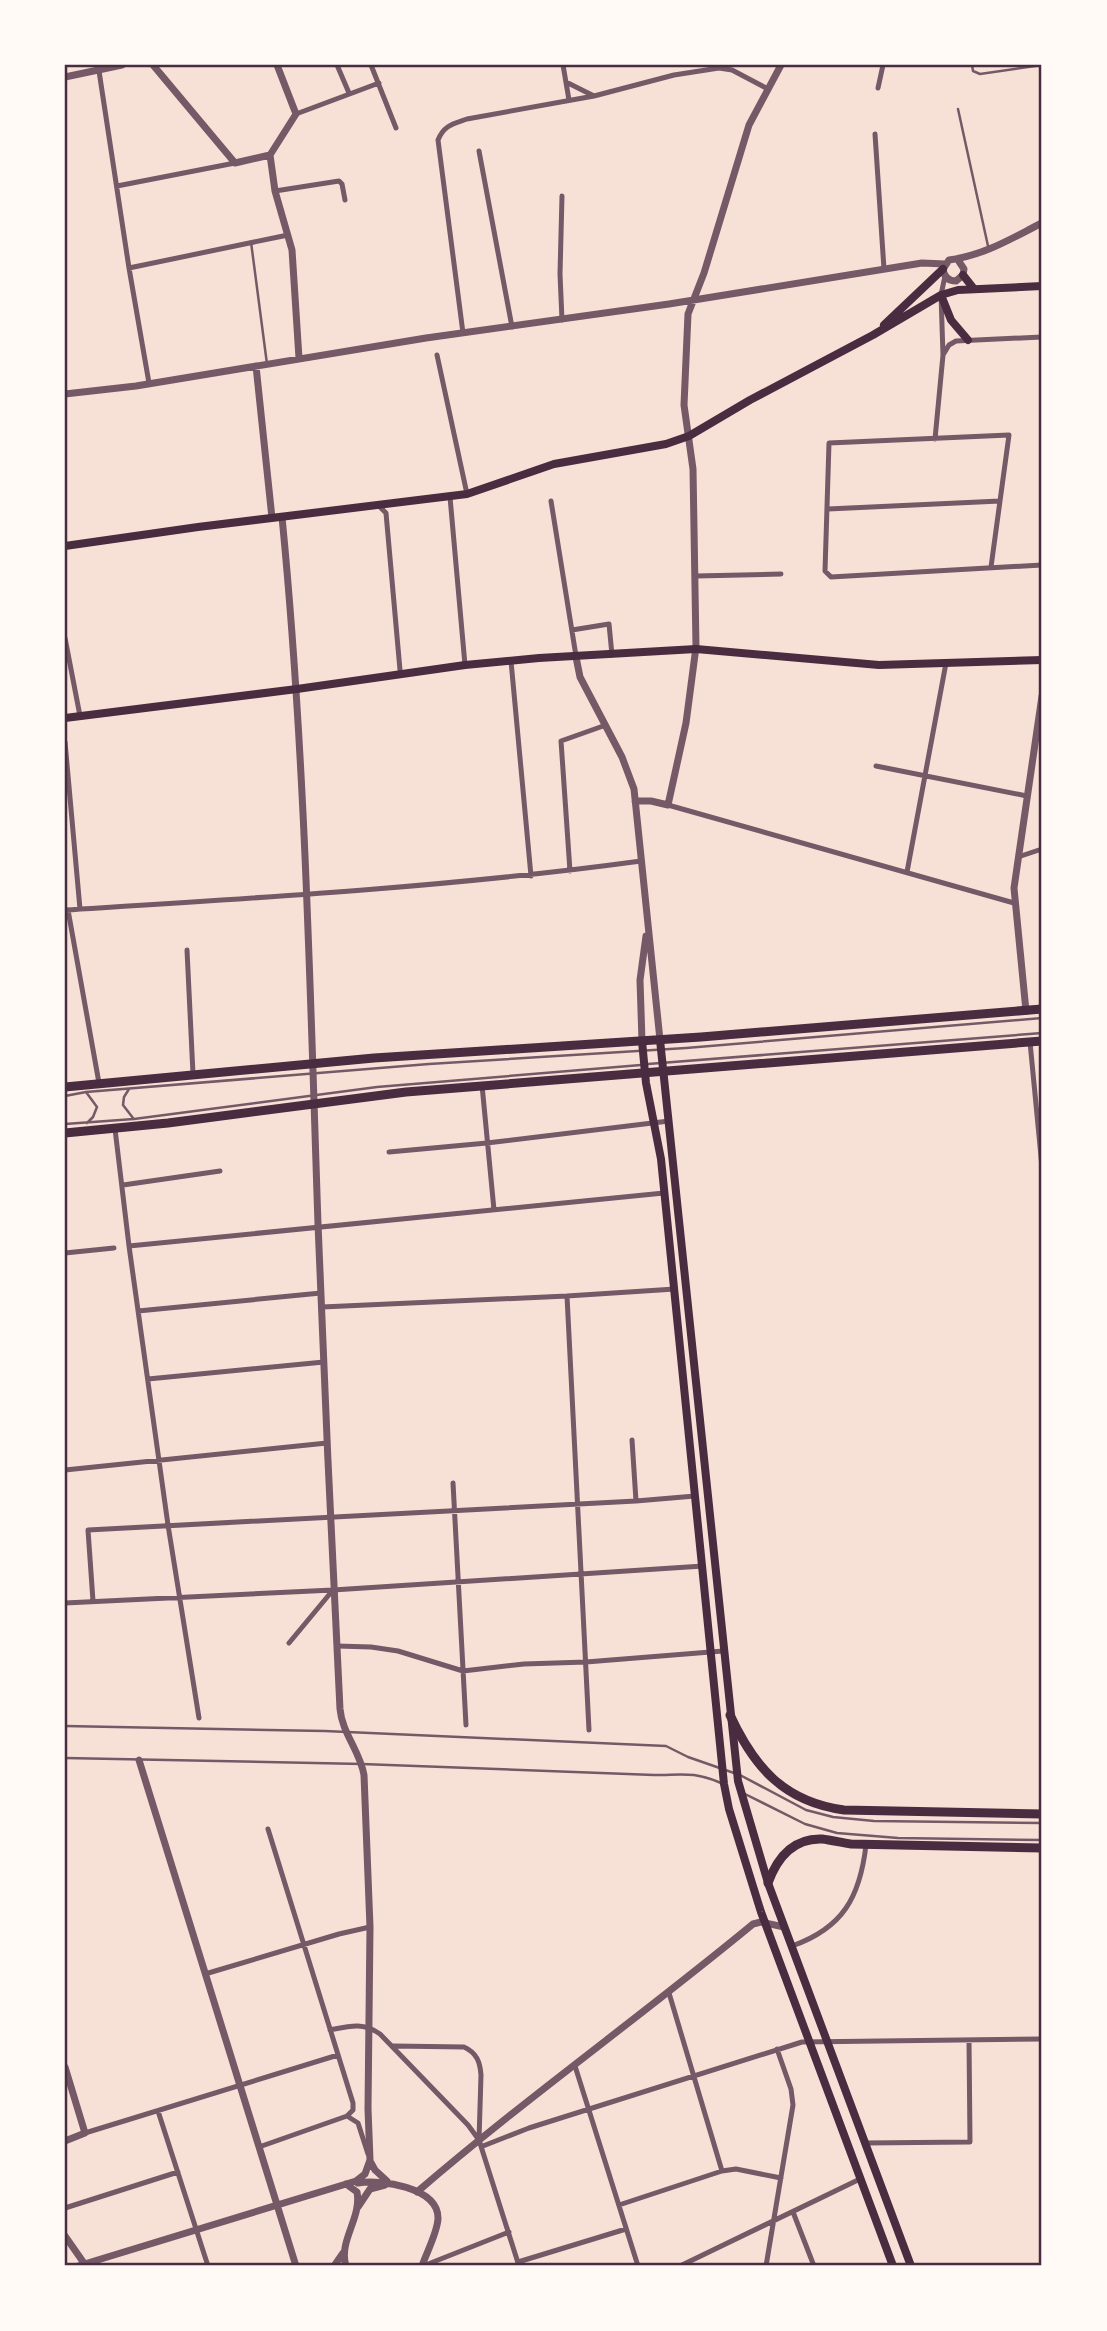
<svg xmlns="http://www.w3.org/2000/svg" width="1107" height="2331" font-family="'Roboto Serif',serif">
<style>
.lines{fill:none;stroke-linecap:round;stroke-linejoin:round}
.service{stroke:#755966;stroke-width:2.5}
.minor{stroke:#755966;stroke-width:5}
.tertiary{stroke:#755966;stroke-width:7}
.secondary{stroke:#4a2c40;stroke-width:8}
.primary{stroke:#4a2c40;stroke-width:9}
.neatline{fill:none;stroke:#4a2c40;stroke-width:2.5}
</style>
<rect width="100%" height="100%" fill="#f7e1d7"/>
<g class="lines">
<path class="service" d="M 972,65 L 973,71 L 980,74 L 1042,65
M 958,109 L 988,246
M 251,242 L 267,364
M 648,1064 L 1042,1033
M 129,1089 L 124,1097 L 123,1105 L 133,1118
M 86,1092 L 97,1107 L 93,1117 L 87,1123
M 65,1096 L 86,1092 L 429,1064 L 686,1048 L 1042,1018
M 65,1124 L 134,1119 L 377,1087 L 641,1065
M 65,1726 L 325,1731 L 666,1746 L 688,1757 L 734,1773
M 65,1758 L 362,1764 L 654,1775 C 682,1775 693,1771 721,1783
M 740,1775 L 806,1810 L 833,1817 L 874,1821 L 1042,1823
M 743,1793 L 805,1824 L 837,1833 L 898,1838 L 1042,1840"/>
<path class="minor" d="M 337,65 L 349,93
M 371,65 L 396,128
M 563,65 L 569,100
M 99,71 L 129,268 L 149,383
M 566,82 L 594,96
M 878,88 L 883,65
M 296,114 L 379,83
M 875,134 L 884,269
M 479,151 L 512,327
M 117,186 L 235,163
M 275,191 L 339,181 L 342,184 L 345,200
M 129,268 L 288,235
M 562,320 L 560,274 L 562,196
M 463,333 L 438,140 C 444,125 453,124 467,119 L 594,96 L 674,75 L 719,68 L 732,70 L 768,89
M 437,355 L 467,494
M 943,355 L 949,345 L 956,341 L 1042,337
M 935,439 L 943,355 L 941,295 L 945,276
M 450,497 L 465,665
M 551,501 L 576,656
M 378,505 L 386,513 L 400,670
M 828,509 L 1000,501
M 991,567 L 1009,435 L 829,443 L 825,571 L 831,577 L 1042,565
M 696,576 L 781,574
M 572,630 L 609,624 L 612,655
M 65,638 L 80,716
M 511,661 L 531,876
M 65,742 L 80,909
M 876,766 L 1027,796
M 668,805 L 1014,903
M 1018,857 L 1042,849
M 570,871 L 561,741 L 606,725
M 907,872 L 946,663
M 65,910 C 257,898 450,887 641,861
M 68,910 L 99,1083
M 187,950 L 193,1074
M 1030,1042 L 1042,1167
M 482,1085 L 494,1210
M 115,1129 L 129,1246 L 168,1525 L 199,1718
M 389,1152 L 487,1143 L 669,1121
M 123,1185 L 220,1171
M 129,1246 L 664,1193
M 65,1253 L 114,1248
M 567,1296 L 589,1730
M 322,1307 L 567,1296 L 675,1289
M 138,1311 L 321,1293
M 148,1379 L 324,1362
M 632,1440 L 636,1501
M 65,1470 L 327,1443
M 453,1483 L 466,1725
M 93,1601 L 88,1530 L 636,1501 L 695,1496
M 65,1603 L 333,1590 L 703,1566
M 289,1643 L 333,1590
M 337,1646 L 371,1647 L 398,1651 L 463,1671 L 524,1664 L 586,1662 L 723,1651
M 268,1829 L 353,2103 L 353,2110 L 347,2116
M 792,1946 C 843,1928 860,1897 866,1845
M 205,1974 L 339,1934 L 370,1927
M 669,1993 L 722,2171
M 330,2030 C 350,2026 363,2022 380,2034 L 468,2125 L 479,2140 L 519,2266
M 393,2046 L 464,2047 C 477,2053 480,2062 481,2075 L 479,2140
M 575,2066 L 638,2266
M 158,2111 L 208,2266
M 347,2116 L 358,2123 L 368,2154
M 85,2133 L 338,2055
M 865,2143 L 970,2142 L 969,2040
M 483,2146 L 529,2128 L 802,2042 L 1042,2039
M 259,2147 L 347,2116
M 619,2205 L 722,2171 L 736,2169 L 781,2178
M 65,2208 L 178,2172
M 793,2212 L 814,2266
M 518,2262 L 626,2229
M 423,2266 L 509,2232
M 680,2266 L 860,2179
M 766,2266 L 793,2105 L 791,2089 L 777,2049"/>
<path class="tertiary" d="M 153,65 L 235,163 L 270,155 L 296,114 L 277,65
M 65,77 L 122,65
M 270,155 L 275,191 L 292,250 L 299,358
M 958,260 L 964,269 L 963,275 L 956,281 C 948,281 944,277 943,269 L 949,260 C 985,255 1010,239 1042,223
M 256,366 L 272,518
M 65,394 L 136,386 L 426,338 L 669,304 L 922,263 L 945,264
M 576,657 L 580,677 L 622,757 L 634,789 L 660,1040
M 635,801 L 651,801 L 668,805 L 686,723 L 696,647 L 693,469 L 684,405 L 688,314 L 704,273 L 749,125 L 781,65
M 1026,1011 L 1014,888 L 1042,696
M 642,1041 L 640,980 L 646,936
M 139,1760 L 296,2266
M 65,2067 L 85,2133 L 65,2141
M 370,2161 L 375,2170 L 387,2181
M 358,2183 C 380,2179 438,2187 438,2218 C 438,2231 426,2254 422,2266
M 417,2192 C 526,2098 643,2015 753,1924 L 761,1922 L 784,1927
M 358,2207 L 370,2189 L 385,2185
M 65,2236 L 86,2266
M 78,2266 L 356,2181 L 365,2174 L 370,2160 L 368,2109 L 370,1927 L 364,1775 C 360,1751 342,1733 340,1709 C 332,1547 324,1386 318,1224 C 310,988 305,752 282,517
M 334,2266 L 343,2253
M 346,2266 C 338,2241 362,2218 357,2192 L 346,2184"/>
<path class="secondary" d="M 963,275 L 974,289
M 941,295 L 951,320 L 968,340
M 884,325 L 943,269
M 65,546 L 198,527 L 467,494 L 554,464 L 666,444 L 689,436 L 750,400 L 873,335 L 941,295 L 958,290 L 1042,286
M 65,718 L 297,689 L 465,665 L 539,658 L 696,649 L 879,665 L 1042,660
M 660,1040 L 738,1781 L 768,1883 L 911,2266
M 642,1041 L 646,1083 L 661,1159 L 724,1784 L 729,1809 L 761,1912 L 893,2266"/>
<path class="primary" d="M 65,1087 L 374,1058 L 701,1037 L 1042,1009
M 65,1133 L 168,1123 L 406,1092 L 1042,1041
M 730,1715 C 754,1767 784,1802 844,1810 L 1042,1814
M 768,1883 C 777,1858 793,1838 822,1839 C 832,1840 842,1843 851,1844 L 1042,1848"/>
</g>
<rect width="1107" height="2331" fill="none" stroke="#fffaf5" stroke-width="133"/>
<rect x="66" y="66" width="974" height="2198" class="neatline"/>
</svg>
